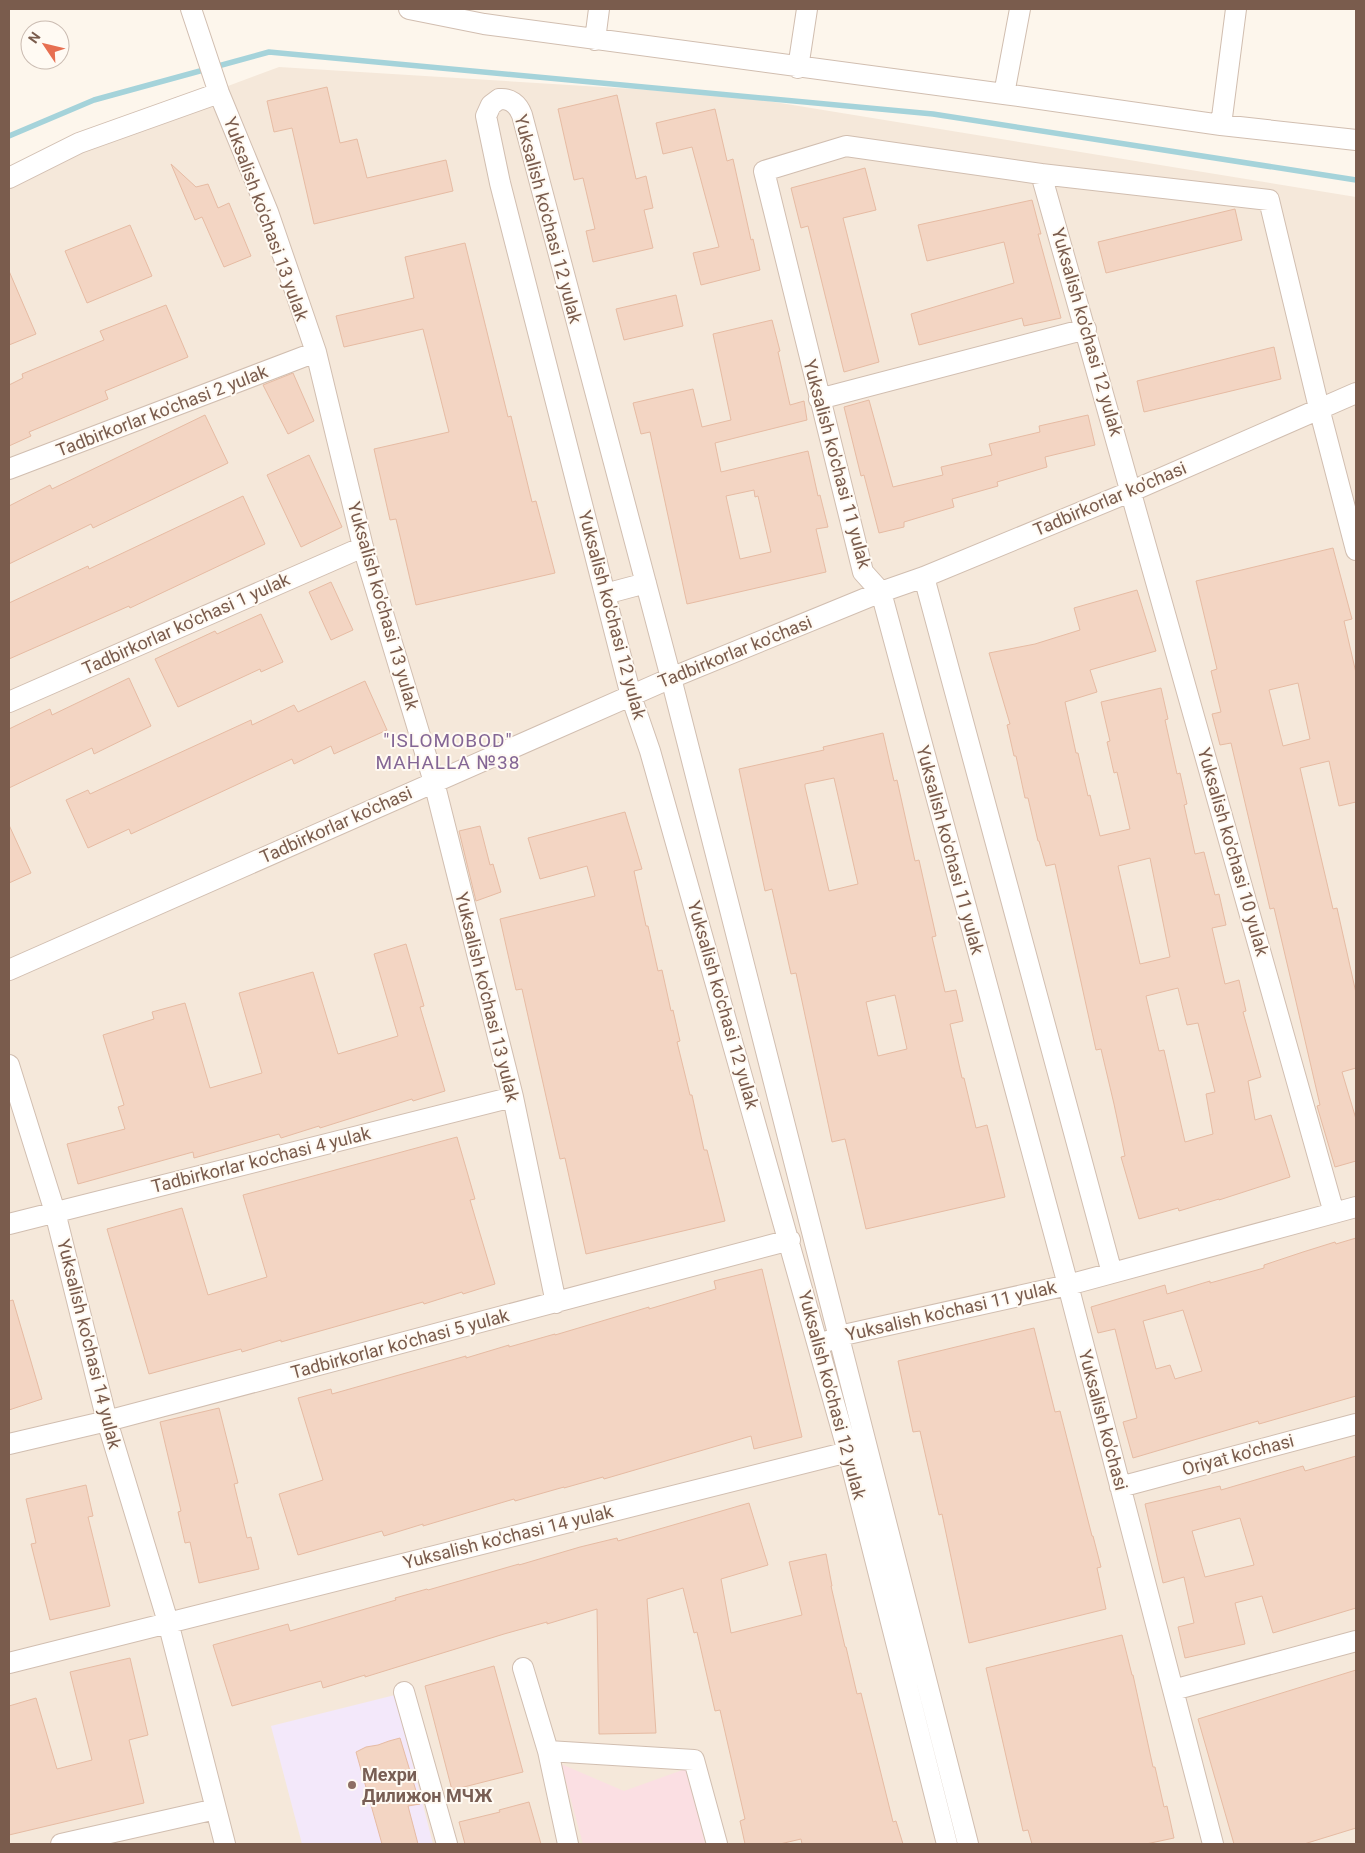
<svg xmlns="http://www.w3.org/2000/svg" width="1365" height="1853" font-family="Roboto,sans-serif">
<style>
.residential{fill:#f5e8da}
.education{fill:#f3e8fa}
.medical{fill:#fbdfe3}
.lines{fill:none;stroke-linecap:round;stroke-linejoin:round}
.stream{stroke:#a5d3da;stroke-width:5.5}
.building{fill:#f3d5c3;stroke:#e6bba3;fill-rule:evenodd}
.street-casing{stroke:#d1beb0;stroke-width:22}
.street{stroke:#fff;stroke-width:20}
.education-dot{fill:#8d6e63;stroke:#fffaf3;stroke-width:2}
.labels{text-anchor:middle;stroke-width:4;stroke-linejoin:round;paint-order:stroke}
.street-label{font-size:18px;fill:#7a5c4d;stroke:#fffaf3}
.education-label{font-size:18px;font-weight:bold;fill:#785e54;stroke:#fffaf3;text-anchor:start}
.neighbourhood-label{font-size:19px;letter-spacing:1px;fill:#846695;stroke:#fffaf3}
</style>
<rect width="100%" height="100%" fill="#fdf6ec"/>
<path class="residential" d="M 279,67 L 732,95 L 1356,197 L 1356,1844 L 9,1844 L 9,168 Z"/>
<path class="education" d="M 395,1695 L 433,1844 L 302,1844 L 271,1726 Z"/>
<path class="medical" d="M 561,1764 L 624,1791 L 688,1768 L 705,1844 L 583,1844 Z"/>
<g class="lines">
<path class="stream" d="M 9,136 L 94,100 L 269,52 L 933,114 L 1356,180"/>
</g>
<path class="building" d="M 327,87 L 340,143 L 357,139 L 367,178 L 446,160 L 453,191 L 314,224 L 292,128 L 274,132 L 267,101 Z
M 617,95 L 636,179 L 646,176 L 653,208 L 644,210 L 653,248 L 593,262 L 586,231 L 595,229 L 583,178 L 574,180 L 558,109 Z
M 715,109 L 727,161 L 733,159 L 751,240 L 753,239 L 760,270 L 701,285 L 693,253 L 719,247 L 692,147 L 663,154 L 656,123 Z
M 171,164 L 196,187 L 208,184 L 218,208 L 229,203 L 251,256 L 224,267 L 202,217 L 195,220 Z
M 865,168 L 876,210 L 843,218 L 879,362 L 844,372 L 808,226 L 801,228 L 791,188 Z
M 1032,200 L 1041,234 L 1038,234 L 1061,318 L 1024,326 L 1022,318 L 919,345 L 911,314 L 1014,283 L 1004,242 L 927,261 L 918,225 Z
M 1235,209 L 1242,240 L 1106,273 L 1098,242 Z
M 130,225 L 152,276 L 87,303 L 65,251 Z
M 465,243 L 508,417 L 511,416 L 532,502 L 536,501 L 555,573 L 416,605 L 396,519 L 390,520 L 374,449 L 449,432 L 423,329 L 344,347 L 336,316 L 414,298 L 405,257 Z
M 9,271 L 36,334 L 9,345 Z
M 676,295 L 683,326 L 624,340 L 616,309 Z
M 166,305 L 188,357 L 105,391 L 108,399 L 29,432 L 31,436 L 9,446 L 9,385 L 23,378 L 22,374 L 104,340 L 100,331 Z
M 772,320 L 780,351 L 778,352 L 790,405 L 804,401 L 807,420 L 715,443 L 721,472 L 808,451 L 818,496 L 820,495 L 828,527 L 816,529 L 826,572 L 687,604 L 650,432 L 641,434 L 633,403 L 693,389 L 702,427 L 731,420 L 713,334 ZM 754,490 L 755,497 L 758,496 L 771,552 L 740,559 L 726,496 Z
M 1274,347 L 1281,379 L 1144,412 L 1137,381 Z
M 293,373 L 314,421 L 288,434 L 263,385 Z
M 869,400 L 893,487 L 943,475 L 941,467 L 992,455 L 989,444 L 1040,432 L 1039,426 L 1088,415 L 1095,445 L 1045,457 L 1047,467 L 997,482 L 998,486 L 952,499 L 954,507 L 904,522 L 904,527 L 879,533 L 864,475 L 861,476 L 844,407 Z
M 205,415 L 228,463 L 93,528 L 91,524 L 9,564 L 9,506 L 50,485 L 52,489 Z
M 309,455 L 342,527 L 301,547 L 267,475 Z
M 243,496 L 265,544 L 130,608 L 129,606 L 9,659 L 9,603 L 88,566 L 89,569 Z
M 1333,548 L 1352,619 L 1344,621 L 1356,673 L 1356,802 L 1339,806 L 1329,761 L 1300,768 L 1333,909 L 1337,908 L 1356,993 L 1356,1068 L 1342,1072 L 1356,1119 L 1356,1161 L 1335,1167 L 1317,1106 L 1320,1105 L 1294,993 L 1274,908 L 1270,909 L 1231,743 L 1220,745 L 1212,714 L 1221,712 L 1211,671 L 1217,669 L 1196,581 ZM 1298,683 L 1310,739 L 1283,746 L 1269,690 Z
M 331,582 L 353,630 L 331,640 L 309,592 Z
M 1137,590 L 1156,651 L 1090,670 L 1097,692 L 1065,702 L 1076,753 L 1078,753 L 1088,796 L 1090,795 L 1100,836 L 1130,829 L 1117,772 L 1114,773 L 1107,742 L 1110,741 L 1101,702 L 1161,688 L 1168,719 L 1165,720 L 1177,774 L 1180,773 L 1187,804 L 1184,805 L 1195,854 L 1204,852 L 1215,895 L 1219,894 L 1226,925 L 1212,928 L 1225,984 L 1239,980 L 1246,1011 L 1243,1012 L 1261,1077 L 1248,1081 L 1255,1120 L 1271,1115 L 1290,1177 L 1219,1200 L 1219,1199 L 1179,1211 L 1178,1208 L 1139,1219 L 1121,1157 L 1125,1156 L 1114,1104 L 1101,1049 L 1096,1050 L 1055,864 L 1046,866 L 1039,841 L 1038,841 L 1028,798 L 1025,798 L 1016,756 L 1014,756 L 1007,725 L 1010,724 L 989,653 L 1035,644 L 1080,630 L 1074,608 ZM 1150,858 L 1170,957 L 1140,964 L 1118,866 ZM 1178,988 L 1187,1025 L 1198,1023 L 1215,1092 L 1206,1094 L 1213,1134 L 1185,1142 L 1164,1050 L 1159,1051 L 1146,996 Z
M 261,614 L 283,662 L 261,672 L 260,669 L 178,707 L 155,659 L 215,631 L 217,634 Z
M 129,678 L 151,726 L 94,754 L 92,748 L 9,788 L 9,729 L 50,709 L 52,715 Z
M 365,681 L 387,730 L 334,754 L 331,746 L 294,764 L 292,759 L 131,834 L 129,829 L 88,848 L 66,800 L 88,790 L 90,794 L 251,720 L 252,725 L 294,705 L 298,712 Z
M 883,733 L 894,781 L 897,780 L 915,861 L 919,860 L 936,936 L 932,937 L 945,992 L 956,990 L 963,1021 L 950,1024 L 962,1078 L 964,1078 L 976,1128 L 987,1125 L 1005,1197 L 866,1229 L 845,1139 L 832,1142 L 796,973 L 791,974 L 772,889 L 765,891 L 739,769 L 824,750 L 823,747 ZM 834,778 L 858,884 L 829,891 L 805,787 L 805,784 ZM 895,995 L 907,1049 L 878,1056 L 866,1002 Z
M 625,812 L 642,869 L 634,871 L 646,926 L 648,926 L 658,971 L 662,970 L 671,1011 L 673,1010 L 680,1041 L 677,1042 L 690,1095 L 692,1095 L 704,1150 L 707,1150 L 725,1221 L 586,1254 L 565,1158 L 560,1159 L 522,989 L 516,990 L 500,919 L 595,896 L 587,866 L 540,879 L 528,838 Z
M 9,825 L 31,873 L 9,883 Z
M 480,826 L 490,865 L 493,864 L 501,892 L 476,901 L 459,831 Z
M 406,944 L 424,1006 L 420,1007 L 445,1091 L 413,1101 L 412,1099 L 320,1128 L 319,1126 L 281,1138 L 279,1134 L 194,1158 L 193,1152 L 78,1184 L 67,1144 L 125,1129 L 118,1107 L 124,1105 L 103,1035 L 154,1019 L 152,1012 L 185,1003 L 210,1088 L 262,1073 L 239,993 L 313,972 L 338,1054 L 398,1036 L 374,954 Z
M 457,1137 L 475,1199 L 470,1200 L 495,1284 L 463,1294 L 462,1292 L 424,1304 L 423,1302 L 281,1342 L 281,1340 L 242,1352 L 241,1349 L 149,1374 L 107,1229 L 182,1208 L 208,1295 L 267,1277 L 243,1195 Z
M 1356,1238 L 1356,1396 L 1259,1424 L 1258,1421 L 1133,1458 L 1123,1422 L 1137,1418 L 1115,1329 L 1098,1333 L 1091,1307 L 1165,1285 L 1167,1294 L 1210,1281 L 1210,1283 L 1264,1268 L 1264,1265 L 1303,1252 L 1335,1242 L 1336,1244 ZM 1183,1310 L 1202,1371 L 1175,1379 L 1170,1365 L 1156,1369 L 1143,1321 Z
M 762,1269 L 802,1437 L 754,1449 L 751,1436 L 604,1479 L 603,1477 L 564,1488 L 564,1487 L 515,1501 L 514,1499 L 423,1526 L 423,1524 L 384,1536 L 382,1531 L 298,1555 L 279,1494 L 323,1480 L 298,1398 L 331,1389 L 332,1394 L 466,1356 L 466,1358 L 509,1345 L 509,1347 L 555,1334 L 555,1335 L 649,1307 L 649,1309 L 716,1289 L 714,1281 Z
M 13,1300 L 42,1399 L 9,1410 L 9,1301 Z
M 1034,1328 L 1055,1412 L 1060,1411 L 1092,1536 L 1093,1536 L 1101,1567 L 1097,1568 L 1106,1609 L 969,1643 L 942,1514 L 939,1515 L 920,1431 L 913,1432 L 898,1361 Z
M 219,1408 L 238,1483 L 234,1484 L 247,1538 L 251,1537 L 259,1569 L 199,1583 L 190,1542 L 185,1543 L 178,1512 L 181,1511 L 160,1422 Z
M 1356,1456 L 1356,1608 L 1273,1633 L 1262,1596 L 1235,1603 L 1245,1644 L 1185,1658 L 1178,1627 L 1194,1623 L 1184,1577 L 1163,1583 L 1145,1504 L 1220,1486 L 1221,1490 L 1303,1466 L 1305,1471 ZM 1240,1518 L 1254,1565 L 1205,1577 L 1192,1531 Z
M 86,1485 L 93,1516 L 88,1517 L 110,1606 L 50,1620 L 31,1544 L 36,1543 L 26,1499 Z
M 749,1503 L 768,1565 L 721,1579 L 731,1633 L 802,1615 L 789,1562 L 826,1554 L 832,1586 L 831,1586 L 845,1647 L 846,1647 L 857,1694 L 861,1693 L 893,1822 L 896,1821 L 903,1844 L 802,1844 L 801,1839 L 780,1844 L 745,1844 L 740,1821 L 745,1819 L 720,1710 L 715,1711 L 697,1632 L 694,1633 L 683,1588 L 647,1599 L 656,1733 L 599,1734 L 597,1609 L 547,1624 L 547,1622 L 504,1634 L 365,1677 L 365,1675 L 323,1688 L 321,1681 L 232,1706 L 213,1645 L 288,1624 L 290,1631 L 396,1600 L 395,1598 L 427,1589 L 428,1590 L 519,1564 L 519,1565 L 580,1547 L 617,1538 L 618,1541 Z
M 1122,1635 L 1132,1675 L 1133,1675 L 1153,1767 L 1155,1767 L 1164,1807 L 1167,1806 L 1174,1838 L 1146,1844 L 1032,1844 L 1028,1830 L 1023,1831 L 986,1668 Z
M 130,1658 L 148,1735 L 129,1740 L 144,1803 L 9,1835 L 9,1706 L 36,1698 L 57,1769 L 92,1760 L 70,1672 Z
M 494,1666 L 523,1772 L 452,1790 L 425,1686 Z
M 1356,1670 L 1356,1828 L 1304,1844 L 1234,1844 L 1198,1719 Z
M 400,1738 L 420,1804 L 408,1806 L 418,1844 L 382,1844 L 356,1752 L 366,1747 L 378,1745 L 389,1741 Z
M 529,1802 L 541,1844 L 465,1844 L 459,1822 L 500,1812 L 499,1810 Z"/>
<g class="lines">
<defs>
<path id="street" d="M 191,9 L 219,93 L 268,212 L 316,352 L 363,547 L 434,782 L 513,1097 L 556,1303
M 409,9 L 484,24 L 1004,94 L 1221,125 L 1356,140
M 595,40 L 599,9
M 798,68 L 807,9
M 1004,94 L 1020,9
M 1221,125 L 1236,9
M 1041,174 L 1269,200 L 1319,408 L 1356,550
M 9,178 L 79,143 L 219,93
M 819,399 L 1086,329
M 9,469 L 316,352
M 924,577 L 1112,1273
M 605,594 L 646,583
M 9,702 L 363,547
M 9,970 L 671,678 L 881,592 L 924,577 L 1132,491 L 1356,393
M 9,1065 L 55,1212 L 107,1421 L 168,1622 L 225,1844
M 9,1224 L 513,1097
M 828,1341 L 839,1336 L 1068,1285 L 881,592 L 863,572 L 764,171 L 846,146 L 1041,174 L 1334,1213
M 9,1444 L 107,1421 L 790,1240
M 1120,1487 L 1356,1424
M 9,1663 L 848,1452
M 523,1668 L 548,1751 L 694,1760 L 717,1844
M 1173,1690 L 1356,1641
M 404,1692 L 447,1844
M 548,1751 L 568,1844
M 61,1844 L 216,1809
M 947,1844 L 848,1452 L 650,751 L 631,696 L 500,183 L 486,116 L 491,105 L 499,99 C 510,98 518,104 522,115 L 671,678 L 968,1844
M 1213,1844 L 1068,1285 L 1356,1207"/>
</defs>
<use href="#street" class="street-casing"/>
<use href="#street" class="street"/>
</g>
<circle class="education-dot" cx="352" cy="1785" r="5"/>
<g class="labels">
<g class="street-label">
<text transform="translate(266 219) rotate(70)" y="6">Yuksalish ko'chasi 13 yulak</text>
<text transform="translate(548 219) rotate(75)" y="6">Yuksalish ko'chasi 12 yulak</text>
<text transform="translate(1087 332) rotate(74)" y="6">Yuksalish ko'chasi 12 yulak</text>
<text transform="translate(162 411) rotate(-21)" y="6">Tadbirkorlar ko'chasi 2 yulak</text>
<text transform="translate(837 464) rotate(75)" y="6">Yuksalish ko'chasi 11 yulak</text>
<text transform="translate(1110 499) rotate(-23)" y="6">Tadbirkorlar ko'chasi</text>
<text transform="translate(383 606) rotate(74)" y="6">Yuksalish ko'chasi 13 yulak</text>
<text transform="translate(612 615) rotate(75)" y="6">Yuksalish ko'chasi 12 yulak</text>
<text transform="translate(186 624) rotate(-24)" y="6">Tadbirkorlar ko'chasi 1 yulak</text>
<text transform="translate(735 652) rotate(-22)" y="6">Tadbirkorlar ko'chasi</text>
<text transform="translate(336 825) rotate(-24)" y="6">Tadbirkorlar ko'chasi</text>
<text transform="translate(950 850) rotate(75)" y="6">Yuksalish ko'chasi 11 yulak</text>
<text transform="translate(1233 852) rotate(74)" y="6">Yuksalish ko'chasi 10 yulak</text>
<text transform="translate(487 997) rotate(76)" y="6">Yuksalish ko'chasi 13 yulak</text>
<text transform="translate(723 1005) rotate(74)" y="6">Yuksalish ko'chasi 12 yulak</text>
<text transform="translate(261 1160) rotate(-14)" y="6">Tadbirkorlar ko'chasi 4 yulak</text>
<text transform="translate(951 1311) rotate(-13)" y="6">Yuksalish ko'chasi 11 yulak</text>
<text transform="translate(89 1344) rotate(76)" y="6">Yuksalish ko'chasi 14 yulak</text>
<text transform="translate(400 1344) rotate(-15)" y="6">Tadbirkorlar ko'chasi 5 yulak</text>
<text transform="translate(832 1395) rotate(75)" y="6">Yuksalish ko'chasi 12 yulak</text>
<text transform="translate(1103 1420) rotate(75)" y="6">Yuksalish ko'chasi</text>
<text transform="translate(1238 1455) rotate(-15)" y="6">Oriyat ko'chasi</text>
<text transform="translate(508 1537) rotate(-14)" y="6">Yuksalish ko'chasi 14 yulak</text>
</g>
<g class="education-label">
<text x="362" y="1781">Мехри<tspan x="362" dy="21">Дилижон МЧЖ</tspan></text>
</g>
<g class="neighbourhood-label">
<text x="448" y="747">"ISLOMOBOD"<tspan x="448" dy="22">MAHALLA №38</tspan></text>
</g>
</g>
<rect width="1365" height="1853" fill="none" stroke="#7a5c4d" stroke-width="20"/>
<g transform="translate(45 45) rotate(305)"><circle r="24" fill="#fffaf3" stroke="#cabbb1"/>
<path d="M0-4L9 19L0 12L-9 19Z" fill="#e76f51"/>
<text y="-8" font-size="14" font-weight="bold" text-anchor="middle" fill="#7a5c4d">N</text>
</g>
</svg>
